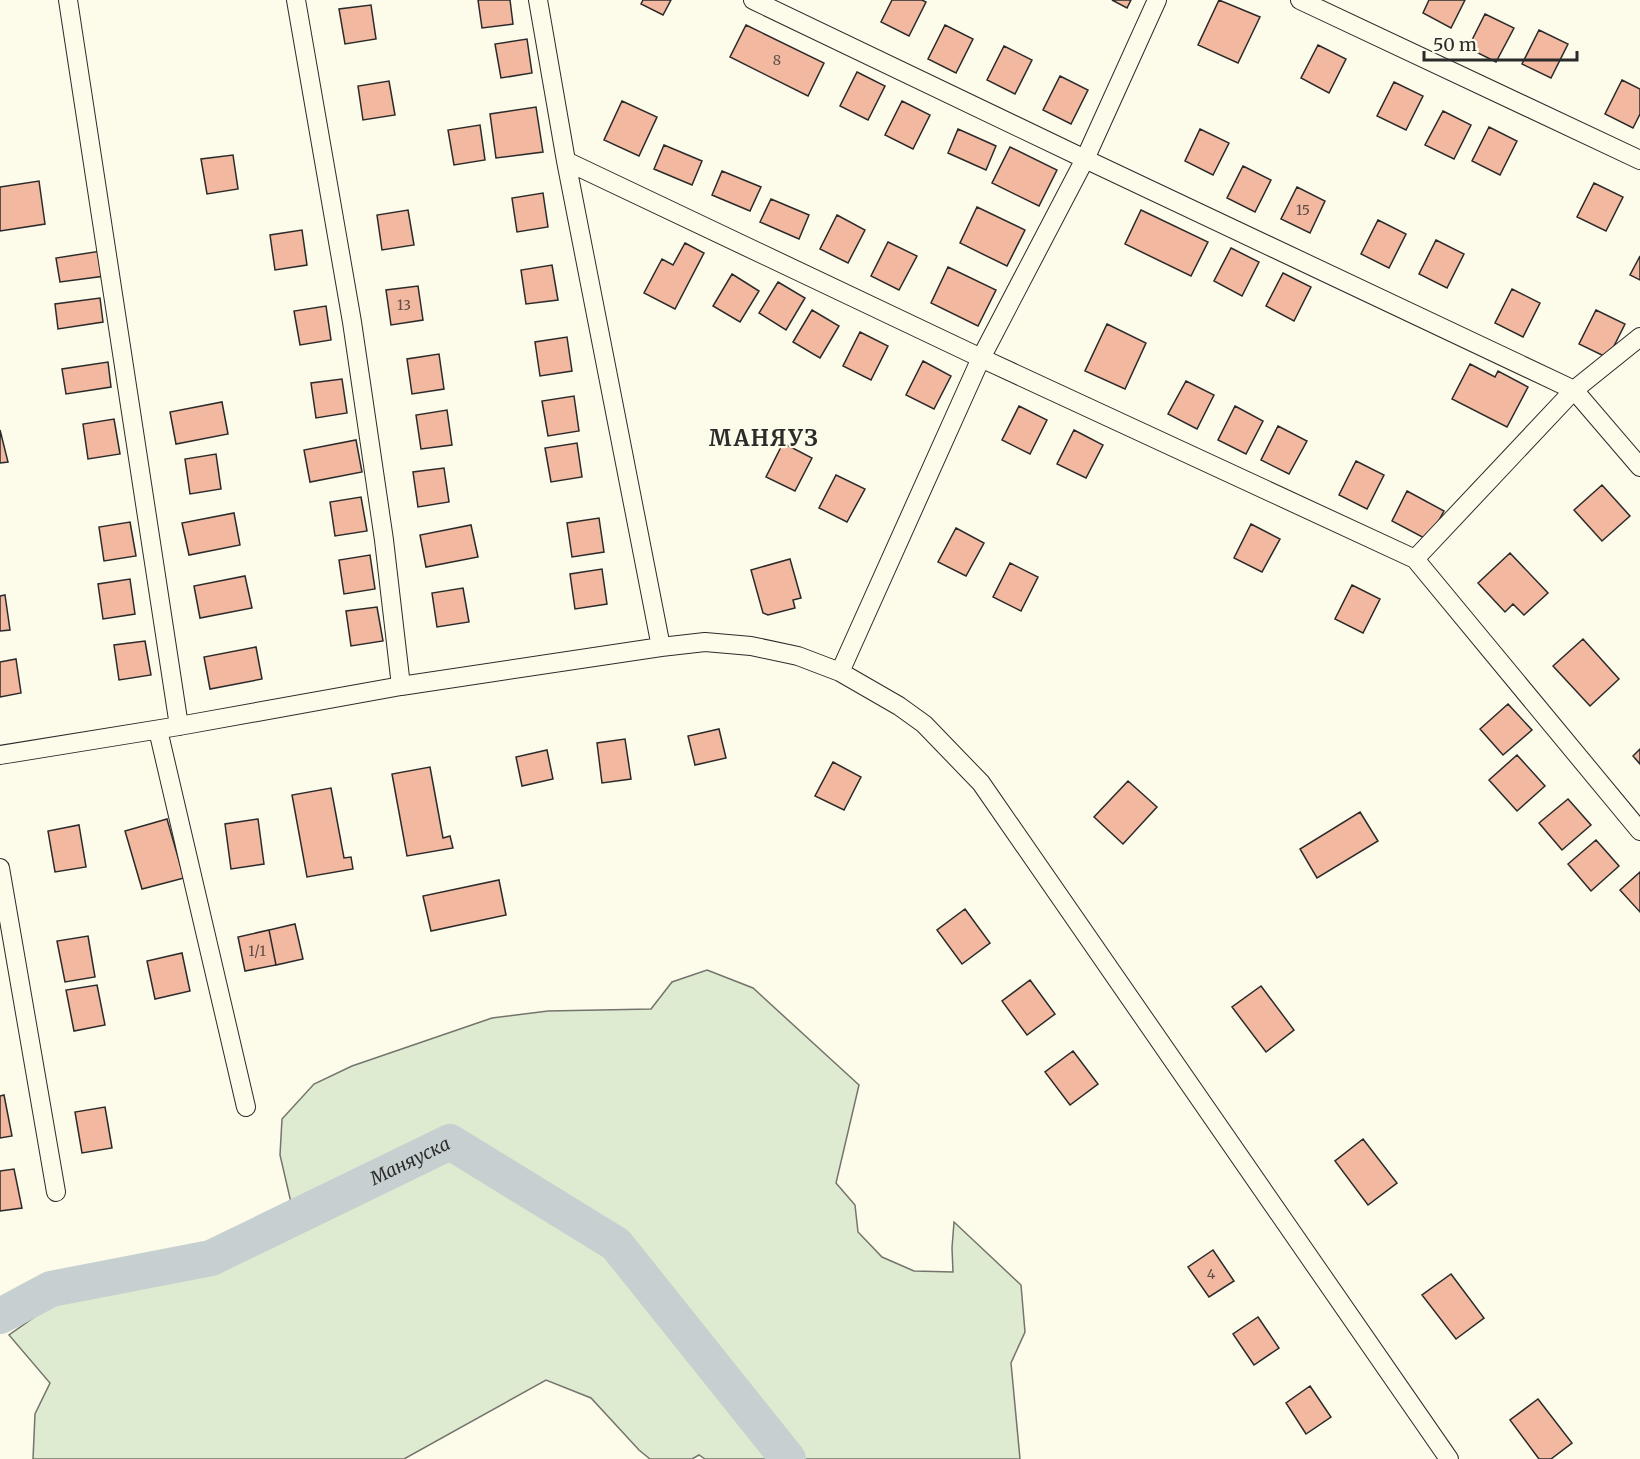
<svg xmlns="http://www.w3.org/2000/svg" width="1640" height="1459" font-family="Merriweather,serif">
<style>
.green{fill:#deebd1;stroke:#74746e;stroke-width:1.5}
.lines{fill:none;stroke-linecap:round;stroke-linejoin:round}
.river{stroke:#c7d0d0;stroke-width:36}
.building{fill:#f2b8a0;stroke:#2b2b2b;stroke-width:1.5}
.street-casing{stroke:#2b2b2b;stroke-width:20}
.street{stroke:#fdfbea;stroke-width:18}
.labels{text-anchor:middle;stroke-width:4.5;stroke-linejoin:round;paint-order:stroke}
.number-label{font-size:14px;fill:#5d4e48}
.water-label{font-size:18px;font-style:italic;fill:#2b2b2b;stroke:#fdfbea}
.district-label{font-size:22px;font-weight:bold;letter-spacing:1.5px;fill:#2b2b2b;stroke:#fdfbea}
</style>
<rect width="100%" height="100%" fill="#fdfbea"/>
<path class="green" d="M 707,970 L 753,988 L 859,1085 L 836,1183 L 855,1205 L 858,1232 L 882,1257 L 914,1271 L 953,1272 L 952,1248 L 954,1222 L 1021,1285 L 1025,1332 L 1011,1363 L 1020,1459 L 705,1459 L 699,1455 L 692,1459 L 650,1459 L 639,1450 L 591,1398 L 546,1380 L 404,1459 L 33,1459 L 35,1414 L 50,1383 L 9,1335 L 56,1302 L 208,1266 L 296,1224 L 280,1155 L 282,1119 L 314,1084 L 352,1066 L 492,1018 L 548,1011 L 651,1009 L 672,982 Z"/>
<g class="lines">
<path class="river" id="s1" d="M 0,1316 L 51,1289 L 211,1258 L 450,1142 L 616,1244 L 788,1459"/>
</g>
<path class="building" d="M 478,0 L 510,0 L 513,24 L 482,28 Z
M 643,0 L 671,0 L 663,15 L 641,4 Z
M 892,0 L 922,0 L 926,2 L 909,36 L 881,22 Z
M 1112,0 L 1131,0 L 1127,8 Z
M 1219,0 L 1260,17 L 1238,63 L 1198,45 Z
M 1429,0 L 1465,0 L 1451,28 L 1423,13 Z
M 371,5 L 376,39 L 345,44 L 339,9 Z
M 1485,14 L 1514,28 L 1496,62 L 1468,48 Z
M 746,25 L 824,63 L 808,96 L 730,57 Z
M 945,25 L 973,39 L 956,73 L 928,59 Z
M 1539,30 L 1568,44 L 1551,78 L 1522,64 Z
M 527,39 L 532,73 L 501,78 L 495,44 Z
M 1318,45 L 1346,59 L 1329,93 L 1301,78 Z
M 1004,46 L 1032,60 L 1015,94 L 987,80 Z
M 857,72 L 885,86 L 868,120 L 840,106 Z
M 1060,76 L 1088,90 L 1071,124 L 1043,110 Z
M 1622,80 L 1640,89 L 1640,114 L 1633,128 L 1605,114 Z
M 389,81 L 395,115 L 363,120 L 358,86 Z
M 1394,82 L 1423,96 L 1406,130 L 1377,116 Z
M 622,101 L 657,117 L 639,156 L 604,140 Z
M 902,101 L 930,115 L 913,149 L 885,135 Z
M 536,107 L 543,152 L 496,158 L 490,114 Z
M 1443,111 L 1471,125 L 1454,159 L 1425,145 Z
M 480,125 L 485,160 L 454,165 L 448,130 Z
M 1489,127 L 1517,141 L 1500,175 L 1472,161 Z
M 958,129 L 996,146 L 986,170 L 948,153 Z
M 1200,129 L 1229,143 L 1213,175 L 1185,161 Z
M 664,145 L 702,161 L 692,185 L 654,169 Z
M 1010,147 L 1057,170 L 1039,206 L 992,183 Z
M 233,155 L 238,189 L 207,194 L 201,159 Z
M 1243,166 L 1271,180 L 1255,212 L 1227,198 Z
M 722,171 L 761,187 L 750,211 L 712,195 Z
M 39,181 L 45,224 L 0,231 L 0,187 Z
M 1594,183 L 1623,197 L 1606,231 L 1577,217 Z
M 1297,187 L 1325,201 L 1310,233 L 1281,219 Z
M 543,193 L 548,227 L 517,232 L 512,198 Z
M 771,199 L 809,215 L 799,239 L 760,222 Z
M 977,207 L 1025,230 L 1007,266 L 960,243 Z
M 408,210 L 414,245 L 382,250 L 377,215 Z
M 1141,210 L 1208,242 L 1191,276 L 1125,244 Z
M 837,215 L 865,230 L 848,263 L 820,249 Z
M 1378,220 L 1406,234 L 1389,268 L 1361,254 Z
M 302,230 L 307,265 L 275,270 L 270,235 Z
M 1436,240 L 1464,254 L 1447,288 L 1419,274 Z
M 888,242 L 917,256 L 899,290 L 871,276 Z
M 685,243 L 704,253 L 675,309 L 644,293 L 662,259 L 673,265 Z
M 1231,248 L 1259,262 L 1242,296 L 1214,281 Z
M 101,251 L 105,276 L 60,282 L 56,258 Z
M 1640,256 L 1640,280 L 1630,275 Z
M 552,265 L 558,300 L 526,304 L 521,270 Z
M 948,267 L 996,290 L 978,326 L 931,303 Z
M 1283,273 L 1311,287 L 1294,321 L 1266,306 Z
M 732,274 L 759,291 L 740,322 L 713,306 Z
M 778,282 L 805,298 L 786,330 L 759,313 Z
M 418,286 L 423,320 L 391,325 L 386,290 Z
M 1512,289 L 1540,303 L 1523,337 L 1495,323 Z
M 100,298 L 103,322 L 58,329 L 55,304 Z
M 326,306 L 331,340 L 300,345 L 294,311 Z
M 812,310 L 839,326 L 820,358 L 793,342 Z
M 1596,310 L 1625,324 L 1608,358 L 1579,344 Z
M 1107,324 L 1146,343 L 1125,389 L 1085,371 Z
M 860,332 L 888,346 L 871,380 L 843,366 Z
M 567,337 L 572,371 L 540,376 L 535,342 Z
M 439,354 L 444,389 L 412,394 L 407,359 Z
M 923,361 L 951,376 L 934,409 L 906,395 Z
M 108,362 L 111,387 L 66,394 L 62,369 Z
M 1470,364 L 1495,377 L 1498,371 L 1528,387 L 1507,427 L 1452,399 Z
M 342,379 L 347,413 L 316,418 L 311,383 Z
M 1186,381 L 1214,395 L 1197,429 L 1168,414 Z
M 574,396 L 579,431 L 548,436 L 542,401 Z
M 222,402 L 228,434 L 176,444 L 170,412 Z
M 1019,406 L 1047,420 L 1030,454 L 1002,440 Z
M 1235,406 L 1263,421 L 1246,454 L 1218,440 Z
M 447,410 L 452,445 L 421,449 L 416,415 Z
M 114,419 L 120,454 L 88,459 L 83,424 Z
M 1278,426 L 1307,441 L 1289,474 L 1261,460 Z
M 0,430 L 8,462 L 0,463 Z
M 1074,430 L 1103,445 L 1086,478 L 1057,464 Z
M 356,440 L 362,472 L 310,482 L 304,450 Z
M 577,443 L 582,477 L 551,482 L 545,448 Z
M 783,443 L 812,458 L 795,491 L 766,477 Z
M 216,454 L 221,489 L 190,494 L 185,459 Z
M 1356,461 L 1384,475 L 1367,509 L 1339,495 Z
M 444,468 L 449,502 L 418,507 L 413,472 Z
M 836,475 L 865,489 L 847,522 L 819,508 Z
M 1602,485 L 1630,516 L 1602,541 L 1574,510 Z
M 1407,491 L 1444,511 L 1428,540 L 1392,521 Z
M 361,497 L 367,531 L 335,536 L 330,502 Z
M 234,513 L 240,545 L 189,555 L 182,523 Z
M 599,518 L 604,552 L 572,557 L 567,523 Z
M 130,522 L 136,556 L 104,561 L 99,527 Z
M 1251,524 L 1280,539 L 1262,572 L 1234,558 Z
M 471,525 L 478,557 L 426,567 L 420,535 Z
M 956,528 L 984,543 L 966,576 L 938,562 Z
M 1510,553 L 1548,593 L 1524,615 L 1513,604 L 1505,612 L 1478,583 Z
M 370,555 L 375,589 L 344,594 L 339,560 Z
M 790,559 L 801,598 L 793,600 L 795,608 L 768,615 L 763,613 L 751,570 Z
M 1010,563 L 1038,577 L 1021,611 L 993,597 Z
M 602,569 L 607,604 L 575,609 L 570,574 Z
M 245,576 L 252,608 L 200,618 L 194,586 Z
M 130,579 L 135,614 L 103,619 L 98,584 Z
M 1352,585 L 1380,599 L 1363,633 L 1335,619 Z
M 463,588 L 469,622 L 437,627 L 432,593 Z
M 5,595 L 10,630 L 0,631 L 0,596 Z
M 377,607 L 383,641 L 351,646 L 346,611 Z
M 1583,639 L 1619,679 L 1590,706 L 1553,666 Z
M 145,641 L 151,675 L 119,680 L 114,645 Z
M 256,647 L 262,679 L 210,689 L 204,657 Z
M 16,659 L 21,693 L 0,697 L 0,662 Z
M 1508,704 L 1532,730 L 1503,755 L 1480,729 Z
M 719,729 L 726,758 L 695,765 L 688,736 Z
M 625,739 L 631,779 L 602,783 L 597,743 Z
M 1640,749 L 1640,764 L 1633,756 Z
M 547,750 L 553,779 L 522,786 L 516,757 Z
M 1517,755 L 1545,786 L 1517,811 L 1489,780 Z
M 833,762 L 861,777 L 844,810 L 815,796 Z
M 430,767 L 443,838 L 450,836 L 453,848 L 407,856 L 392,774 Z
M 1128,781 L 1157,807 L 1123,844 L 1094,817 Z
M 331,788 L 344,858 L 351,857 L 353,869 L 307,877 L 292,795 Z
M 1568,799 L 1591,825 L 1562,850 L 1539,823 Z
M 1360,812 L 1378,841 L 1317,878 L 1300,849 Z
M 167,819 L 184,878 L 142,889 L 125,831 Z
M 258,819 L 264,864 L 231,869 L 225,824 Z
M 79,825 L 86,867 L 55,872 L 48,831 Z
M 1596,840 L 1619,866 L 1591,891 L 1568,864 Z
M 1640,872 L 1640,912 L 1620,890 Z
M 499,880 L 506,915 L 431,931 L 423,896 Z
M 965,909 L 990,943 L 962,964 L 937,930 Z
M 295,924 L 303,959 L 276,965 L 269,930 Z
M 269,930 L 276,965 L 245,971 L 238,937 Z
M 88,936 L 95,977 L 65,982 L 57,941 Z
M 182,953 L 190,991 L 155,999 L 147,961 Z
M 1030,980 L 1055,1014 L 1027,1035 L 1002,1001 Z
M 97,985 L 105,1025 L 74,1031 L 66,990 Z
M 1261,986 L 1294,1030 L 1266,1052 L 1232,1007 Z
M 1073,1051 L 1098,1084 L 1070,1105 L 1045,1072 Z
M 4,1095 L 12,1136 L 0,1138 L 0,1096 Z
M 105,1107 L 112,1148 L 82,1153 L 75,1112 Z
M 1363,1139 L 1397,1183 L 1368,1205 L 1335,1161 Z
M 14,1169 L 22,1208 L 0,1211 L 0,1171 Z
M 1213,1250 L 1234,1281 L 1209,1297 L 1188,1267 Z
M 1451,1274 L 1484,1318 L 1456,1339 L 1422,1295 Z
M 1258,1317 L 1279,1348 L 1254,1365 L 1233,1334 Z
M 1310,1386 L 1331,1417 L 1306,1434 L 1286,1403 Z
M 1538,1399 L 1572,1443 L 1551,1459 L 1539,1459 L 1510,1420 Z"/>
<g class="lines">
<defs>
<path id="street" d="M 68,0 L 179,726
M 296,0 L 352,322 L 384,540 L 401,686
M 538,0 L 566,161 L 661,647
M 753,0 L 1085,159 L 1574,390 L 1640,467
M 1300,0 L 1640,160
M 566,161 L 981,358 L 1415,559 L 1640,831
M 1415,559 L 1574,390 L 1640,337
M 840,672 L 981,358 L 1085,159 L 1157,0
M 158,730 L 246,1107
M 0,755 L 179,726 L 401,686 L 661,647 L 705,642 L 751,646 L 798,656 L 840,672 L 899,706 L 924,724 L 981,783 L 1449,1459
M 0,868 L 56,1192"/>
</defs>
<use href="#street" class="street-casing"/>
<use href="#street" class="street"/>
</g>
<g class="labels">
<g class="number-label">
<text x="777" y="65">8</text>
<text x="1303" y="215">15</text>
<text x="404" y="310">13</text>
<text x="257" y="956">1/1</text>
<text x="1211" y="1279">4</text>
</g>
<g class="water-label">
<text dy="6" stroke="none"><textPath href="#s1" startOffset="442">Маняуска</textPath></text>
</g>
<g class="district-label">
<text x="764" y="446">МАНЯУЗ</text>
</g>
</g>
<path d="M1424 51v9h153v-9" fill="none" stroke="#2b2b2b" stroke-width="3"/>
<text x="1433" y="51" font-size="18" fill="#2b2b2b" stroke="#fdfbea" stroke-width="4.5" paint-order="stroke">50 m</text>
</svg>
